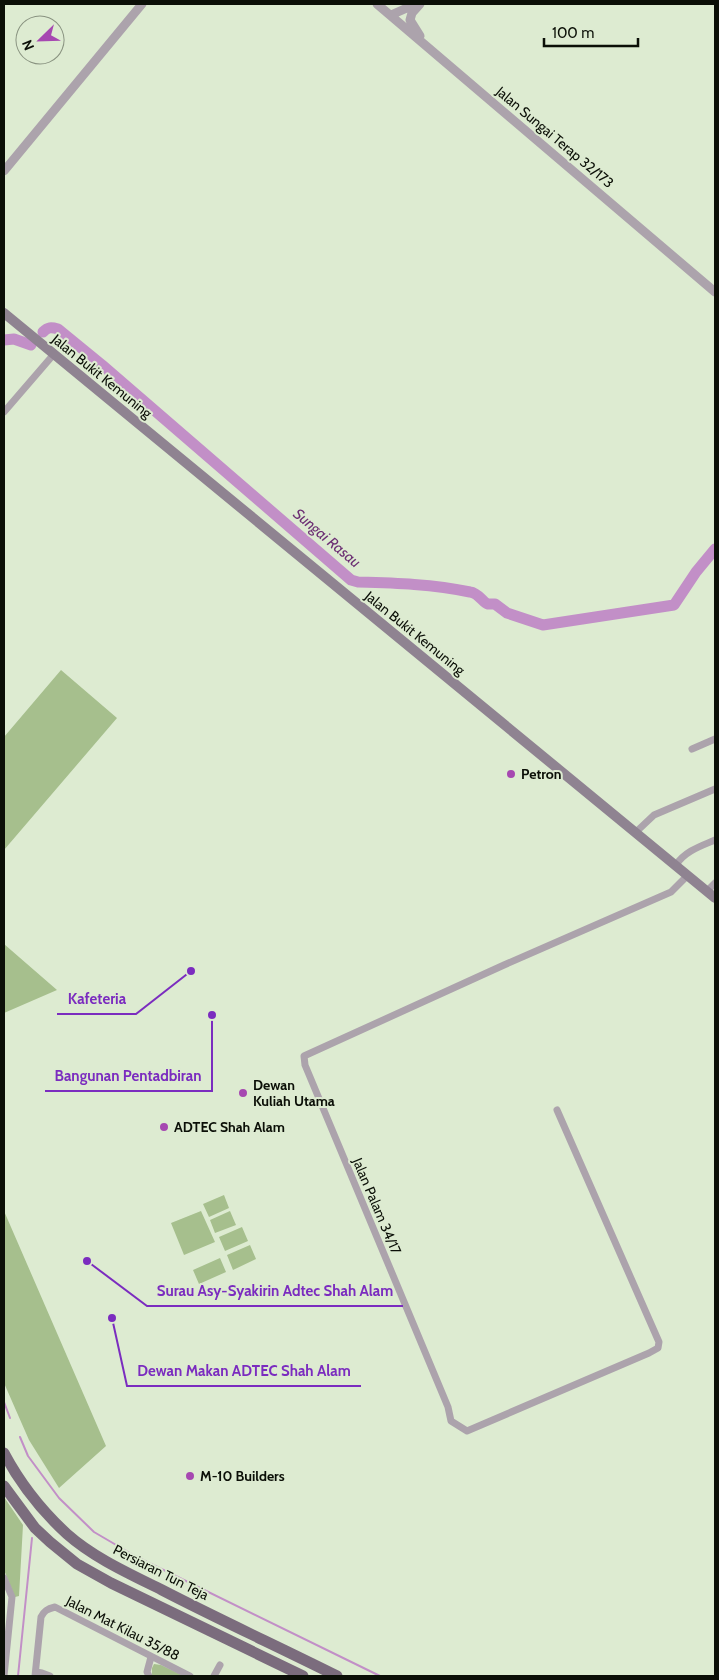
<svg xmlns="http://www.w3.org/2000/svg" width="719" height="1680" font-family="Cabin,sans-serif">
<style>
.green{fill:#a6bf8d}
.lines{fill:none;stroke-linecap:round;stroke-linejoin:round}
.stream{stroke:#c28fc7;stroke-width:2}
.river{stroke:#c28fc7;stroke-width:11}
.minor{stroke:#aca3ac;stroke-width:7}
.tertiary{stroke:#aca3ac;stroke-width:9}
.secondary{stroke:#8f8391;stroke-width:10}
.primary{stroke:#7b6c7d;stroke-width:11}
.poi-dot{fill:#a648b1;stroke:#ddebd1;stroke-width:2}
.labels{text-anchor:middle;stroke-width:4;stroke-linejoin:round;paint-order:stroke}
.street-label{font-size:14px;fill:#0b0f07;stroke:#ddebd1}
.poi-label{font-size:14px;font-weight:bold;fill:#0b0f07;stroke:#ddebd1;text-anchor:start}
.water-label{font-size:15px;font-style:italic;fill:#6c2f73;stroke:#ddebd1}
.leader{fill:none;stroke:#7b2cbf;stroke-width:2}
.callout-dot{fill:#7b2cbf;stroke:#ddebd1;stroke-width:2}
.callout-label{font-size:15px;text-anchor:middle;font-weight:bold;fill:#7b2cbf;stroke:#ddebd1;stroke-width:4;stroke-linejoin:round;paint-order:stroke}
</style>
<rect width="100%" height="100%" fill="#ddebd1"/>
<path class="green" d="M 61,670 L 117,718 L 4,850 L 4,737 Z
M 4,944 L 57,990 L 4,1013 Z
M 224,1195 L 229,1208 L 209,1217 L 203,1204 Z
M 4,1211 L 106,1446 L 59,1488 L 29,1440 L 4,1383 Z
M 201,1211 L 215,1242 L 184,1255 L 171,1223 Z
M 230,1211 L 236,1225 L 215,1233 L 210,1220 Z
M 242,1227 L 248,1241 L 225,1251 L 219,1237 Z
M 250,1245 L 256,1259 L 233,1270 L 227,1255 Z
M 220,1258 L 226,1272 L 199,1284 L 193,1270 Z
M 4,1497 L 23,1525 L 19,1596 L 15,1597 L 4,1570 Z
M 154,1664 L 161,1665 L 184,1676 L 152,1676 L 152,1668 Z"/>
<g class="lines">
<path class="stream" d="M 4,1402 L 10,1418
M 20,1437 L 28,1456 L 59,1498 L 94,1532 L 135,1556 L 380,1676
M 18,1676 L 32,1538"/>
<path class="river" d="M 43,332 C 48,327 51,327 58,329 L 102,365 L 351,580 L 358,582 C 395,583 433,584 470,592 C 479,593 483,603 488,604 C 491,604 493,604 495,604 L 507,613 L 543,625 L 674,605 L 696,572 L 715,549
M 4,340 L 14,339 L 31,345"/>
<path class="minor" d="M 4,412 L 54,354
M 692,749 L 715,739
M 636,832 L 654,815 L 715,789
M 676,865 C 685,851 701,846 715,840
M 707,891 L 715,883
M 557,1110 L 659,1342 L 658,1348 L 649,1353 L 467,1431 L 451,1421 L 448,1407 L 305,1065 L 304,1056 L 504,965 L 671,892 L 688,875
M 4,1578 L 12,1597 L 4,1676
M 36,1672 L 42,1673 L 50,1676
M 35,1676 L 41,1617 C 44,1611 47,1609 55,1607 L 190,1676
M 149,1676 L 147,1672 L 151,1657
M 214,1676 L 220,1665"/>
<path class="tertiary" d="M 377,4 L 715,292
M 420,4 L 412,13 L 410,20 L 420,36
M 391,15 L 416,4
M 4,171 L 142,4"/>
<path class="secondary" d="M 4,313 L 715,898"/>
<path class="primary" d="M 4,1453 C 20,1483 42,1511 67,1534 C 94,1558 130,1574 162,1590 C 220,1620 279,1647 337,1676
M 4,1486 L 35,1528 L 50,1542 L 77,1564 L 111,1583 L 303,1676"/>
</g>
<g class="poi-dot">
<circle cx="511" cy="774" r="5"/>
<circle cx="243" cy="1093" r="5"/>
<circle cx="164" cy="1127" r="5"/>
<circle cx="190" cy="1476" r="5"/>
</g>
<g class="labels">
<g class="street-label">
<text transform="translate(555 137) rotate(40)" y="5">Jalan Sungai Terap 32/173</text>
<text transform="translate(102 376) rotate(39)" y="5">Jalan Bukit Kemuning</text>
<text transform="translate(415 633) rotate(39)" y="5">Jalan Bukit Kemuning</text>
<text transform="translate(377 1206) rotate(67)" y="5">Jalan Palam 34/17</text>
<text transform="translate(161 1572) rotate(27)" y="5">Persiaran Tun Teja</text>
<text transform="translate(123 1628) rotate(27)" y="5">Jalan Mat Kilau 35/88</text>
</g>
<g class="poi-label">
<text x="521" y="779">Petron</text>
<text x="253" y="1090">Dewan<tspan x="253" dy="16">Kuliah Utama</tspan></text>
<text x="174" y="1132">ADTEC Shah Alam</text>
<text x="200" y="1481">M-10 Builders</text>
</g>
<g class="water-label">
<text transform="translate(327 538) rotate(40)" y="5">Sungai Rasau</text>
</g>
</g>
<path class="leader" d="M191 971L136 1014H57M212 1015L212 1091H45M87 1261L147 1306H403M112 1318L127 1386H361"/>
<g class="callout-dot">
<circle cx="191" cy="971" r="5"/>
<circle cx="212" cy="1015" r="5"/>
<circle cx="87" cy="1261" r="5"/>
<circle cx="112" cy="1318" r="5"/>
</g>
<g class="callout-label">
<text x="97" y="1004">Kafeteria</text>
<text x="128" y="1081">Bangunan Pentadbiran</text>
<text x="275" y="1296">Surau Asy-Syakirin Adtec Shah Alam</text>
<text x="244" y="1376">Dewan Makan ADTEC Shah Alam</text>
</g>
<rect width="719" height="1680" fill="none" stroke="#0b0f07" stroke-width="10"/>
<g transform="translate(40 40) rotate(247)"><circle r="24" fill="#ddebd1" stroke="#899380"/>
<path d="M0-4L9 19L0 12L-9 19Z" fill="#a648b1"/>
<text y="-8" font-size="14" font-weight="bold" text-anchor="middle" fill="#0b0f07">N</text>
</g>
<path d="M544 38v8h94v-8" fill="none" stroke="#0b0f07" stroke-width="2.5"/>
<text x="552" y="38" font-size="15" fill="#0b0f07" stroke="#ddebd1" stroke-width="4" paint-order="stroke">100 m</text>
</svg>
